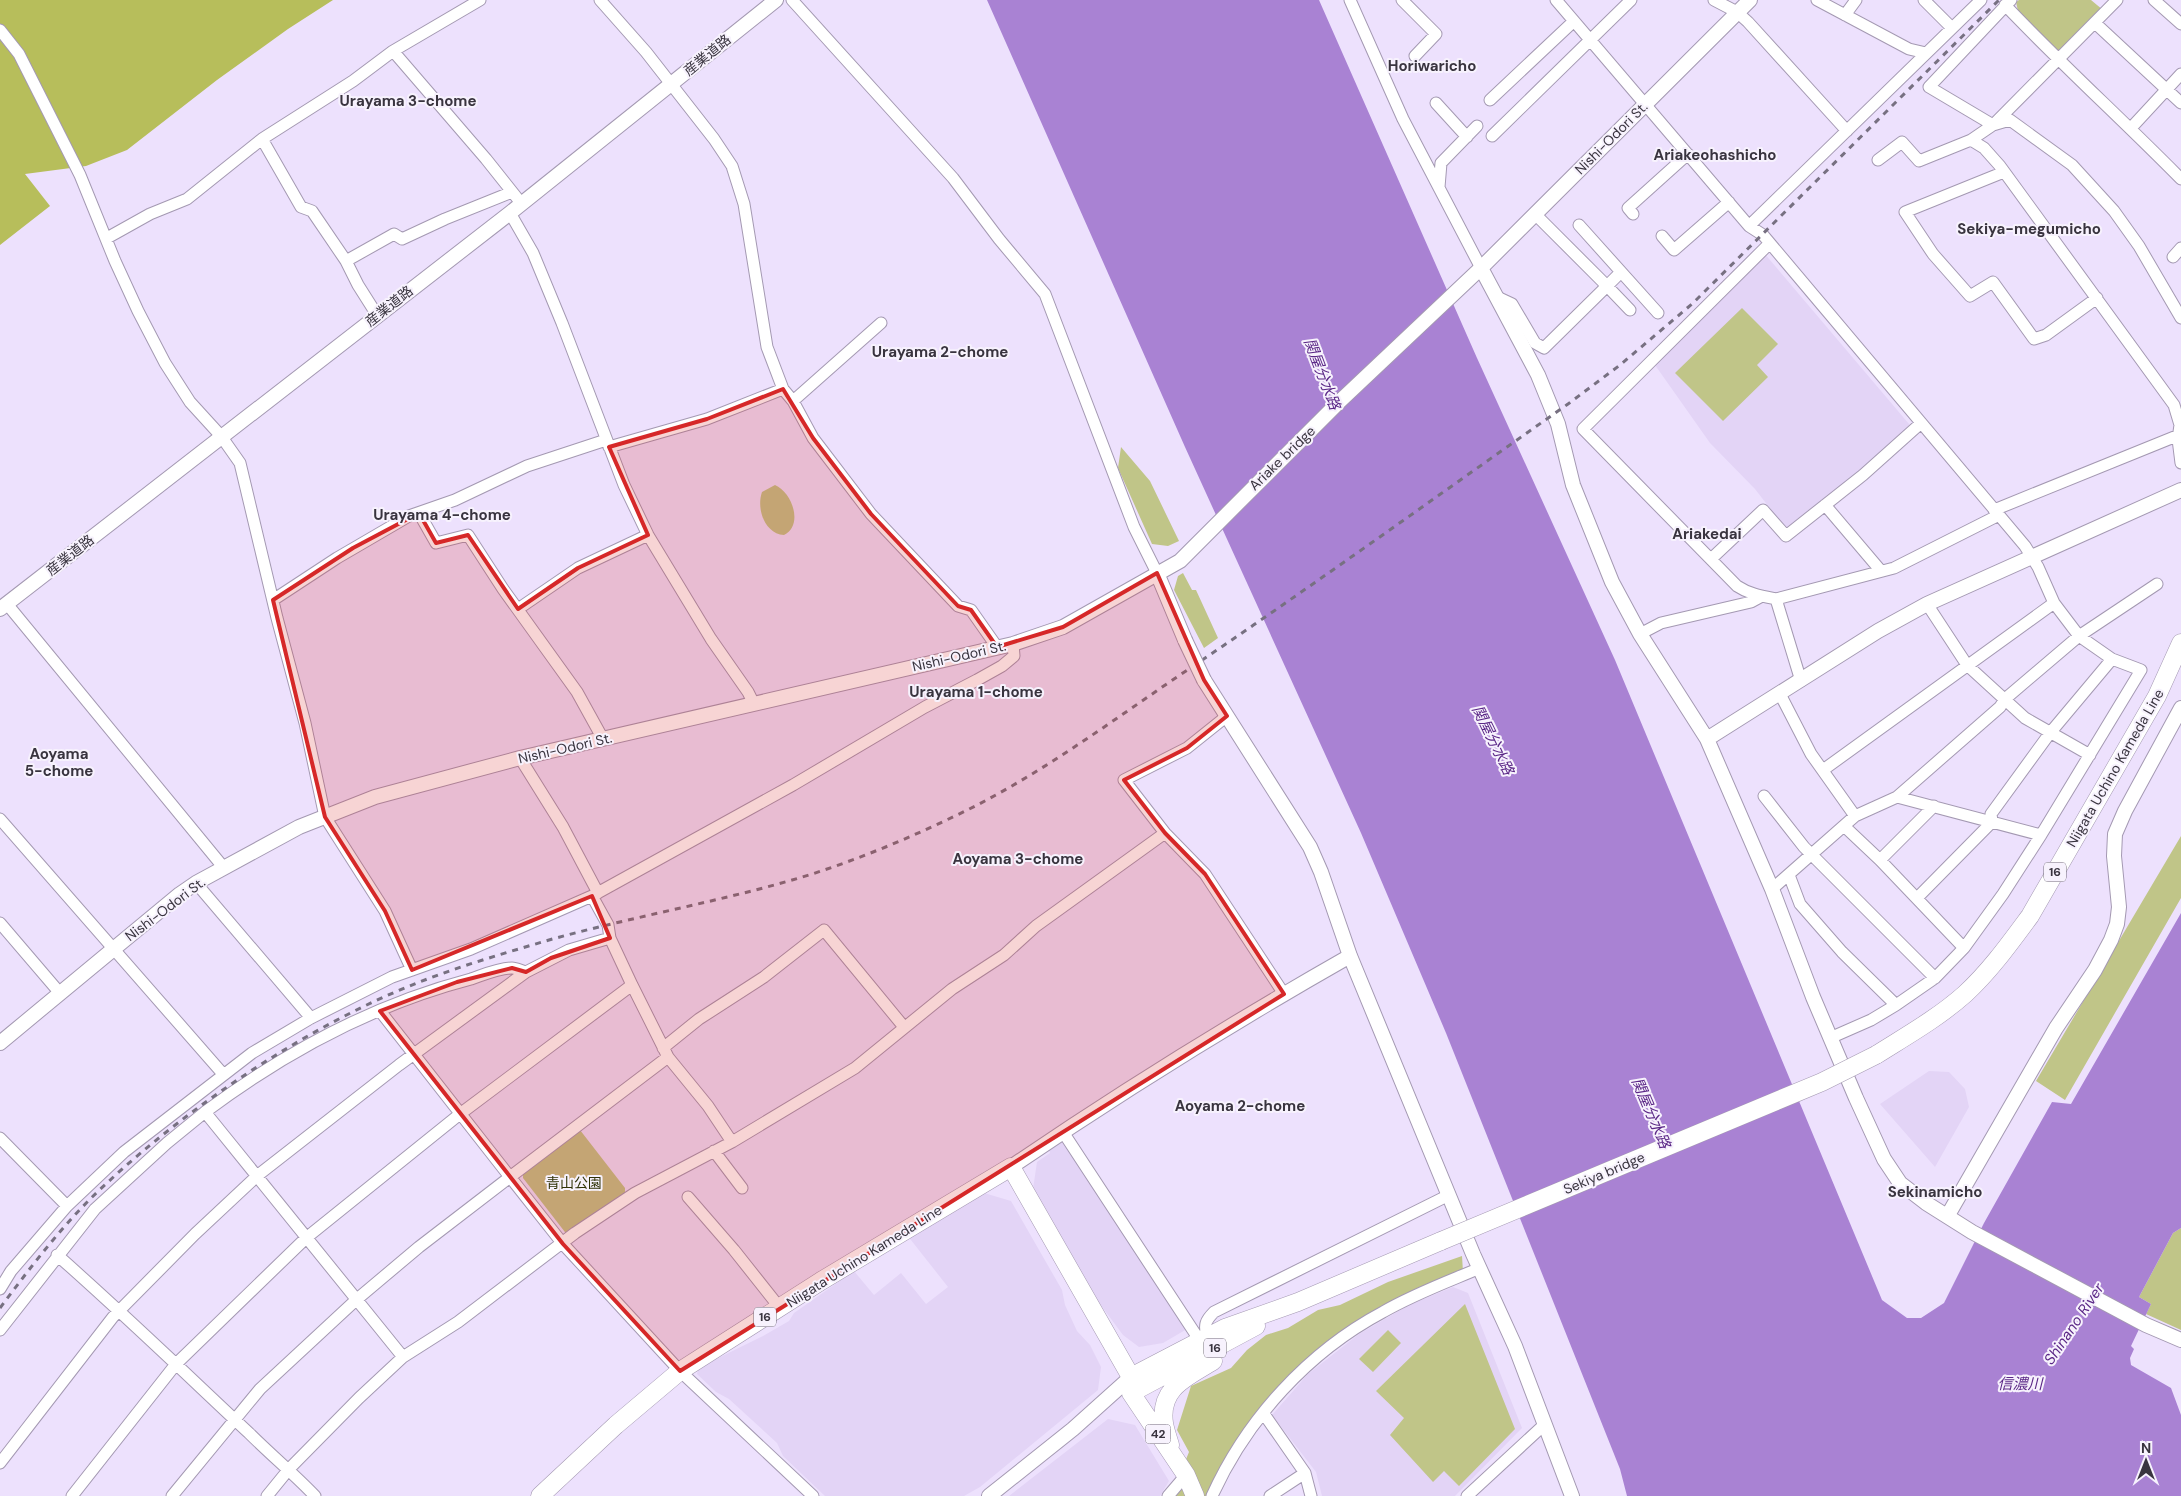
<svg xmlns="http://www.w3.org/2000/svg" width="2181" height="1496" font-family="'DM Sans','Noto Sans JP',sans-serif">
<style>
.built{fill:#e3d4f6}
.green{fill:#c0c588}
.forest{fill:#b7be5b}
.water{fill:#a982d3}
.lines{fill:none;stroke-linecap:round;stroke-linejoin:round}
.minor-casing{stroke:#a499b2;stroke-width:13}
.tertiary-casing{stroke:#a499b2;stroke-width:16}
.primary-casing{stroke:#a499b2;stroke-width:19}
.minor{stroke:#fff;stroke-width:11}
.tertiary{stroke:#fff;stroke-width:14}
.primary{stroke:#fff;stroke-width:18}
.rail{stroke:#777081;stroke-width:3;stroke-dasharray:6 6;stroke-linecap:butt}
.tertiary-bridge-casing{stroke:#a499b2;stroke-width:16;stroke-linecap:butt}
.primary-bridge-casing{stroke:#a499b2;stroke-width:19;stroke-linecap:butt}
.tertiary-bridge{stroke:#fff;stroke-width:14}
.primary-bridge{stroke:#fff;stroke-width:18}
.marked{fill:#d62828;fill-opacity:0.2;stroke:#d62828;stroke-width:4;stroke-linejoin:round}
.labels{text-anchor:middle;stroke-width:4;stroke-linejoin:round;paint-order:stroke}
.shield{fill:#f7f2fd;stroke:#726d78;stroke-width:1}
.shield-label{font-size:12px;font-weight:bold;fill:#39343f}
.street-label{font-size:14px;fill:#39343f;stroke:#f7f2fd}
.park-label{font-size:14px;fill:#303207;stroke:#f7f2fd}
.neighbourhood-label{font-size:15px;font-weight:bold;fill:#39343f;stroke:#f7f2fd}
.water-label{font-size:15px;font-style:italic;fill:#5b2887;stroke:#f7f2fd}
</style>
<rect width="100%" height="100%" fill="#ede1fd"/>
<path class="built" d="M 1764,253 L 1909,424 L 1908,430 L 1829,498 L 1790,528 L 1786,529 L 1755,489 L 1710,443 L 1655,365 Z
M 1929,1071 L 1949,1072 L 1965,1089 L 1969,1107 L 1935,1167 L 1880,1104 Z
M 1062,1142 L 1187,1329 L 1163,1343 L 1139,1347 L 1123,1335 L 1091,1292 L 1033,1189 L 1037,1162 L 1050,1153 L 1049,1150 Z
M 984,1193 L 1011,1201 L 1062,1290 L 1065,1305 L 1077,1331 L 1090,1345 L 1101,1367 L 1098,1390 L 980,1487 L 964,1496 L 825,1496 L 783,1456 L 777,1443 L 729,1399 L 716,1392 L 697,1374 L 698,1368 L 763,1336 L 789,1321 L 794,1313 L 854,1271 L 874,1295 L 901,1273 L 926,1304 L 948,1287 L 907,1235 Z
M 1453,1287 L 1468,1293 L 1522,1428 L 1455,1496 L 1322,1496 L 1316,1472 L 1272,1415 L 1308,1374 L 1359,1334 L 1409,1305 Z
M 1108,1419 L 1135,1425 L 1169,1481 L 1160,1496 L 1009,1496 Z"/>
<path class="green" d="M 2019,0 L 2091,0 L 2103,10 L 2057,52 L 2018,11 L 2016,2 Z
M 1742,308 L 1778,344 L 1757,365 L 1768,377 L 1723,421 L 1675,373 Z
M 1121,447 L 1150,481 L 1179,541 L 1168,546 L 1152,544 L 1118,468 Z
M 775,485 C 792,492 804,525 784,535 C 765,534 756,509 762,492 Z
M 1183,573 L 1192,590 L 1196,590 L 1218,638 L 1204,648 L 1174,590 L 1178,576 Z
M 2181,836 L 2181,898 L 2065,1100 L 2036,1081 Z
M 580,1130 L 625,1188 L 625,1193 L 568,1236 L 523,1178 L 523,1173 Z
M 2181,1228 L 2181,1330 L 2146,1314 L 2151,1304 L 2139,1297 L 2173,1233 Z
M 1462,1256 L 1463,1272 L 1410,1295 L 1283,1387 L 1209,1496 L 1171,1496 L 1189,1452 L 1177,1430 L 1191,1386 L 1231,1368 L 1247,1350 L 1266,1335 L 1288,1328 L 1318,1310 L 1340,1305 L 1388,1282 Z
M 1465,1304 L 1515,1429 L 1459,1486 L 1444,1471 L 1433,1482 L 1390,1435 L 1404,1418 L 1376,1391 Z
M 1388,1330 L 1401,1343 L 1373,1372 L 1359,1359 Z"/>
<path class="forest" d="M 0,0 L 333,0 L 288,29 L 217,80 L 127,150 L 86,166 L 25,174 L 50,206 L 0,245 Z"/>
<path class="water" d="M 987,0 L 1319,0 L 1477,358 L 1615,660 L 1882,1300 L 1907,1318 L 1921,1318 L 1944,1303 L 1984,1223 L 2052,1102 L 2071,1104 L 2181,913 L 2181,1228 L 2173,1233 L 2139,1297 L 2151,1304 L 2131,1346 L 2134,1349 L 2130,1358 L 2131,1365 L 2171,1388 L 2181,1415 L 2181,1496 L 1627,1496 L 1620,1469 L 1446,1033 L 1361,833 L 1185,447 Z"/>
<g class="lines">
<defs>
<path id="minor" d="M 600,0 L 646,52 L 714,139 L 732,166 L 744,204 L 767,347 L 783,389 L 793,401 L 813,438 L 871,514 L 958,606 L 971,610 L 997,647
M 792,0 L 953,178 L 999,239 L 1045,294 L 1134,527 L 1157,573
M 1350,0 L 1403,119 L 1481,268
M 1402,0 L 1436,34 L 1415,56
M 1556,0 L 1749,226 L 1763,235 L 2025,546 L 2038,567 L 2054,603 L 2079,636 L 2112,659 L 2141,670 L 2041,835 L 2003,894 L 1964,948 L 1935,978 L 1896,1005 L 1842,952 L 1800,904 L 1789,875
M 1714,0 L 1737,12 L 1748,22 L 1847,131
M 1817,0 L 1909,49 L 1926,53
M 1924,0 L 1952,28
M 2011,0 L 1929,87 L 1993,125 L 2010,120 L 2072,165 L 2114,211 L 2139,246 L 2181,318
M 2117,0 L 1993,125 L 1971,140 L 1984,148 L 2000,166 L 2174,405 L 2180,425 L 2178,439 L 2181,463
M 2154,0 L 2181,24
M 2005,5 C 2062,65 2123,120 2181,179
M 1845,15 L 1856,0
M 2095,23 L 2181,103
M 0,30 L 19,54 L 80,175 L 115,261 L 138,311 L 165,363 L 190,402 L 221,436 L 240,463 L 277,618 L 305,723 L 325,817 L 385,911 L 412,970
M 393,51 L 486,159 L 521,203
M 1490,100 L 1574,21
M 1436,103 L 1467,137
M 2131,128 L 2181,74
M 1492,136 L 1631,0
M 262,139 L 301,207 L 312,211 L 346,261 L 358,285 L 377,315
M 1878,160 L 1902,142 L 1919,161 L 1971,140
M 2004,172 L 1905,212 L 1933,254 L 1970,296 L 1993,282 L 2034,339 L 2046,335 L 2097,298
M 1439,187 L 1441,163 L 1477,126
M 510,213 L 533,253 L 562,323 L 624,485 L 648,535 L 711,639 L 748,692 L 754,704
M 1633,214 L 1628,208 L 1688,154
M 1579,225 L 1658,313
M 1749,226 L 1981,0
M 1662,236 L 1674,250 L 1729,202
M 107,238 L 150,214 L 187,199 L 262,139 L 353,81 L 393,51 L 480,0
M 1769,244 L 1583,429 L 1737,586 C 1749,594 1761,596 1776,599 L 1894,568 L 1999,515
M 2173,257 L 2181,248
M 346,261 L 394,234 L 402,239 L 445,219 L 512,192
M 1621,272 L 1607,286 L 1630,310
M 1497,297 L 1512,304 L 1535,343 L 1544,348 L 1607,286 L 1535,214
M 793,401 L 881,323
M 609,447 L 707,419 L 783,389
M 1825,505 L 1881,571
M 1994,510 L 2179,435
M 419,513 L 436,543 L 468,535 L 503,589 L 577,692 L 603,739
M 1711,559 L 1763,510 L 1786,536 L 1863,475 L 1920,424
M 1776,599 L 1801,681
M 273,600 L 337,558 L 409,516 L 455,500 L 527,466 L 606,440
M 7,604 L 224,868
M 1927,604 L 1967,665 L 2025,718 L 2090,755
M 518,609 L 578,568 L 648,535
M 1640,634 L 1661,623 L 1751,602 L 1762,596
M 1780,694 L 1811,754 L 1855,816
M 1227,716 L 1187,748 L 1124,780 L 1165,833 L 1205,874 L 1284,994
M 520,758 L 563,827 L 598,893
M 1823,770 L 2054,603
M 1764,796 L 1804,847 L 1935,978
M 1897,797 L 2041,835
M 0,819 L 223,1074
M 1844,826 L 1880,860 L 1964,948
M 1880,860 L 1934,806
M 196,883 L 311,1018
M 1772,889 L 1855,816 L 1897,797 L 2000,707 L 2005,699 L 2079,636 L 2157,584
M 592,896 L 608,925 L 610,938 L 632,985 L 668,1057 L 708,1106 L 732,1142
M 1917,898 L 1992,822 L 1991,814 L 2050,733 L 2112,659
M 0,923 L 59,992
M 1830,1038 L 1871,1020 L 1896,1005
M 663,1048 L 699,1019 L 764,977 L 824,930 L 904,1027
M 668,1057 L 510,1177 L 563,1244 L 680,1371 L 813,1496
M 205,1112 C 284,1053 375,1004 471,979 C 483,975 499,968 512,968 C 516,968 522,971 526,972
M 1063,1132 L 1200,1341
M 0,1138 L 67,1206
M 714,1151 L 742,1188
M 688,1197 L 734,1250 L 780,1308
M 57,1255 C 123,1313 185,1373 249,1433 C 271,1455 294,1474 315,1496
M 0,1289 L 11,1271 L 67,1206 L 124,1152 L 252,1053 L 311,1018 L 392,977 L 471,949 L 592,896 L 793,785 L 925,707 L 977,680 L 1002,666 L 1014,656 L 1013,644
M 0,1330 L 95,1209 L 167,1143 L 205,1112 L 403,1357
M 1207,1337 C 1204,1325 1205,1321 1214,1312 L 1449,1195
M 1264,1414 L 1305,1473 L 1311,1496
M 0,1463 L 113,1317 L 195,1234 L 257,1176 L 399,1065 L 526,972 L 569,950 L 610,938
M 72,1496 L 176,1364 L 306,1238 L 460,1114 L 632,985
M 172,1496 L 260,1389 L 356,1300 L 419,1247 L 510,1177 L 380,1011
M 267,1496 L 289,1469 L 359,1398 L 403,1357 L 458,1322 L 575,1233 L 635,1193 L 732,1142 L 855,1068 L 952,989 L 1004,955 L 1036,926 L 1165,833
M 1168,1496 L 1186,1475
M 1212,1496 C 1247,1419 1308,1352 1383,1312 C 1414,1294 1447,1282 1480,1268
M 1270,1496 L 1305,1473
M 1467,1496 L 1545,1424"/>
<path id="tertiary" d="M 1481,268 L 1538,375 L 1558,424 L 1573,485 L 1612,582 L 1640,634 L 1707,739 L 1772,889 L 1813,997 L 1856,1098 L 1884,1159 L 1900,1183 L 1926,1203 L 1972,1232 L 2146,1325 L 2181,1340
M 1157,573 L 1185,640
M 0,609 L 510,213 L 776,0
M 1204,680 L 1310,847 L 1321,872 L 1350,956 L 1473,1254 L 1515,1346 L 1572,1496
M 1707,739 L 1878,631 L 1927,604 L 2181,490
M 0,1043 L 180,894 L 196,883 L 299,827 L 375,797 L 520,758 L 1013,644 L 1063,627 L 1180,561 L 1339,402 L 1481,268 L 1750,0
M 1011,1167 C 1121,1092 1234,1022 1350,956
M 1948,1215 L 2056,1028 L 2095,970 L 2111,940 L 2117,924 L 2119,907 L 2114,856 L 2115,834 L 2125,811 L 2181,708
M 989,1496 L 1073,1429 L 1131,1377"/>
<path id="primary" d="M 1876,1055 C 1906,1036 1938,1018 1965,994 C 1990,971 2010,943 2030,916 L 2157,696 L 2181,643
M 1131,1377 L 1225,1328 L 1298,1302 L 1441,1241
M 1131,1393 L 1256,1326
M 1170,1445 C 1168,1438 1165,1430 1164,1423 C 1159,1387 1188,1377 1213,1361
M 540,1496 L 616,1425 L 680,1371 L 821,1281 L 1011,1167 L 1131,1377 L 1131,1393 L 1186,1475 L 1195,1496"/>
</defs>
<use href="#minor" class="minor-casing"/>
<use href="#tertiary" class="tertiary-casing"/>
<use href="#primary" class="primary-casing"/>
<use href="#minor" class="minor"/>
<use href="#tertiary" class="tertiary"/>
<use href="#primary" class="primary"/>
<path class="rail" d="M 0,1308 C 33,1264 67,1219 108,1182 C 192,1104 310,1025 417,983 C 460,966 505,953 549,940 C 635,916 724,901 809,875 C 859,859 907,839 955,816 C 1033,779 1102,728 1174,679 C 1307,590 1437,496 1568,404 L 1620,365 L 1692,304 L 1999,0"/>
<defs>
<path id="tertiary-bridge" d="M 1185,640 L 1204,680"/>
<path id="primary-bridge" d="M 1441,1241 L 1822,1082 L 1876,1055"/>
</defs>
<use href="#tertiary-bridge" class="tertiary-bridge-casing"/>
<use href="#primary-bridge" class="primary-bridge-casing"/>
<use href="#tertiary-bridge" class="tertiary-bridge"/>
<use href="#primary-bridge" class="primary-bridge"/>
</g>
<path class="marked" d="M 783,389 L 813,438 L 871,514 L 958,606 L 971,610 L 997,647 L 1063,627 L 1157,573 L 1204,680 L 1227,716 L 1187,748 L 1124,780 L 1165,833 L 1205,874 L 1284,994 L 680,1371 L 563,1244 L 380,1011 L 457,982 L 512,968 L 526,972 L 551,958 L 610,938 L 592,896 L 412,970 L 385,911 L 325,817 L 273,600 L 353,548 L 419,513 L 436,543 L 468,535 L 518,609 L 578,568 L 648,535 L 609,447 L 707,419 Z"/>
<g class="labels">
<g class="shield">
<rect x="2044" y="862.5" width="22" height="19" rx="4"/>
<rect x="754" y="1307.5" width="22" height="19" rx="4"/>
<rect x="1204" y="1338.5" width="22" height="19" rx="4"/>
<rect x="1145.5" y="1424.5" width="25" height="19" rx="4"/>
</g>
<g class="shield-label">
<text x="2055" y="876">16</text>
<text x="765" y="1321">16</text>
<text x="1215" y="1352">16</text>
<text x="1158" y="1438">42</text>
</g>
<g class="street-label">
<text transform="translate(707 55) rotate(-39)" y="5">産業道路</text>
<text transform="translate(1611 138) rotate(-45)" y="5">Nishi-Odori St.</text>
<text transform="translate(389 306) rotate(-38)" y="5">産業道路</text>
<text transform="translate(1282 458) rotate(-44)" y="5">Ariake bridge</text>
<text transform="translate(70 555) rotate(-38)" y="5">産業道路</text>
<text transform="translate(959 656) rotate(-13)" y="5">Nishi-Odori St.</text>
<text transform="translate(565 748) rotate(-13)" y="5">Nishi-Odori St.</text>
<text transform="translate(2115 768) rotate(-60)" y="5">Niigata Uchino Kameda Line</text>
<text transform="translate(165 909) rotate(-37)" y="5">Nishi-Odori St.</text>
<text transform="translate(1604 1173) rotate(-23)" y="5">Sekiya bridge</text>
<text transform="translate(864 1256) rotate(-32)" y="5">Niigata Uchino Kameda Line</text>
</g>
<g class="park-label">
<text x="574" y="1188">青山公園</text>
</g>
<g class="neighbourhood-label">
<text x="1432" y="71">Horiwaricho</text>
<text x="408" y="106">Urayama 3-chome</text>
<text x="1715" y="160">Ariakeohashicho</text>
<text x="2029" y="234">Sekiya-megumicho</text>
<text x="940" y="357">Urayama 2-chome</text>
<text x="442" y="520">Urayama 4-chome</text>
<text x="1707" y="539">Ariakedai</text>
<text x="976" y="697">Urayama 1-chome</text>
<text x="59" y="759">Aoyama<tspan x="59" dy="17">5-chome</tspan></text>
<text x="1018" y="864">Aoyama 3-chome</text>
<text x="1240" y="1111">Aoyama 2-chome</text>
<text x="1935" y="1197">Sekinamicho</text>
</g>
<g class="water-label">
<text transform="translate(1322 374) rotate(69)" y="5">関屋分水路</text>
<text transform="translate(1493 740) rotate(64)" y="5">関屋分水路</text>
<text transform="translate(1651 1113) rotate(67)" y="5">関屋分水路</text>
<text transform="translate(2074 1324) rotate(-56)" y="5">Shinano River</text>
<text x="2020" y="1389">信濃川</text>
</g>
</g>
<g transform="translate(2146 1461)" stroke="#f7f2fd" stroke-width="4" paint-order="stroke">
<path d="M0-4L9 19L0 12L-9 19Z" fill="#39343f"/>
<text y="-8" font-size="14" font-weight="bold" text-anchor="middle" fill="#39343f">N</text>
</g>
</svg>
